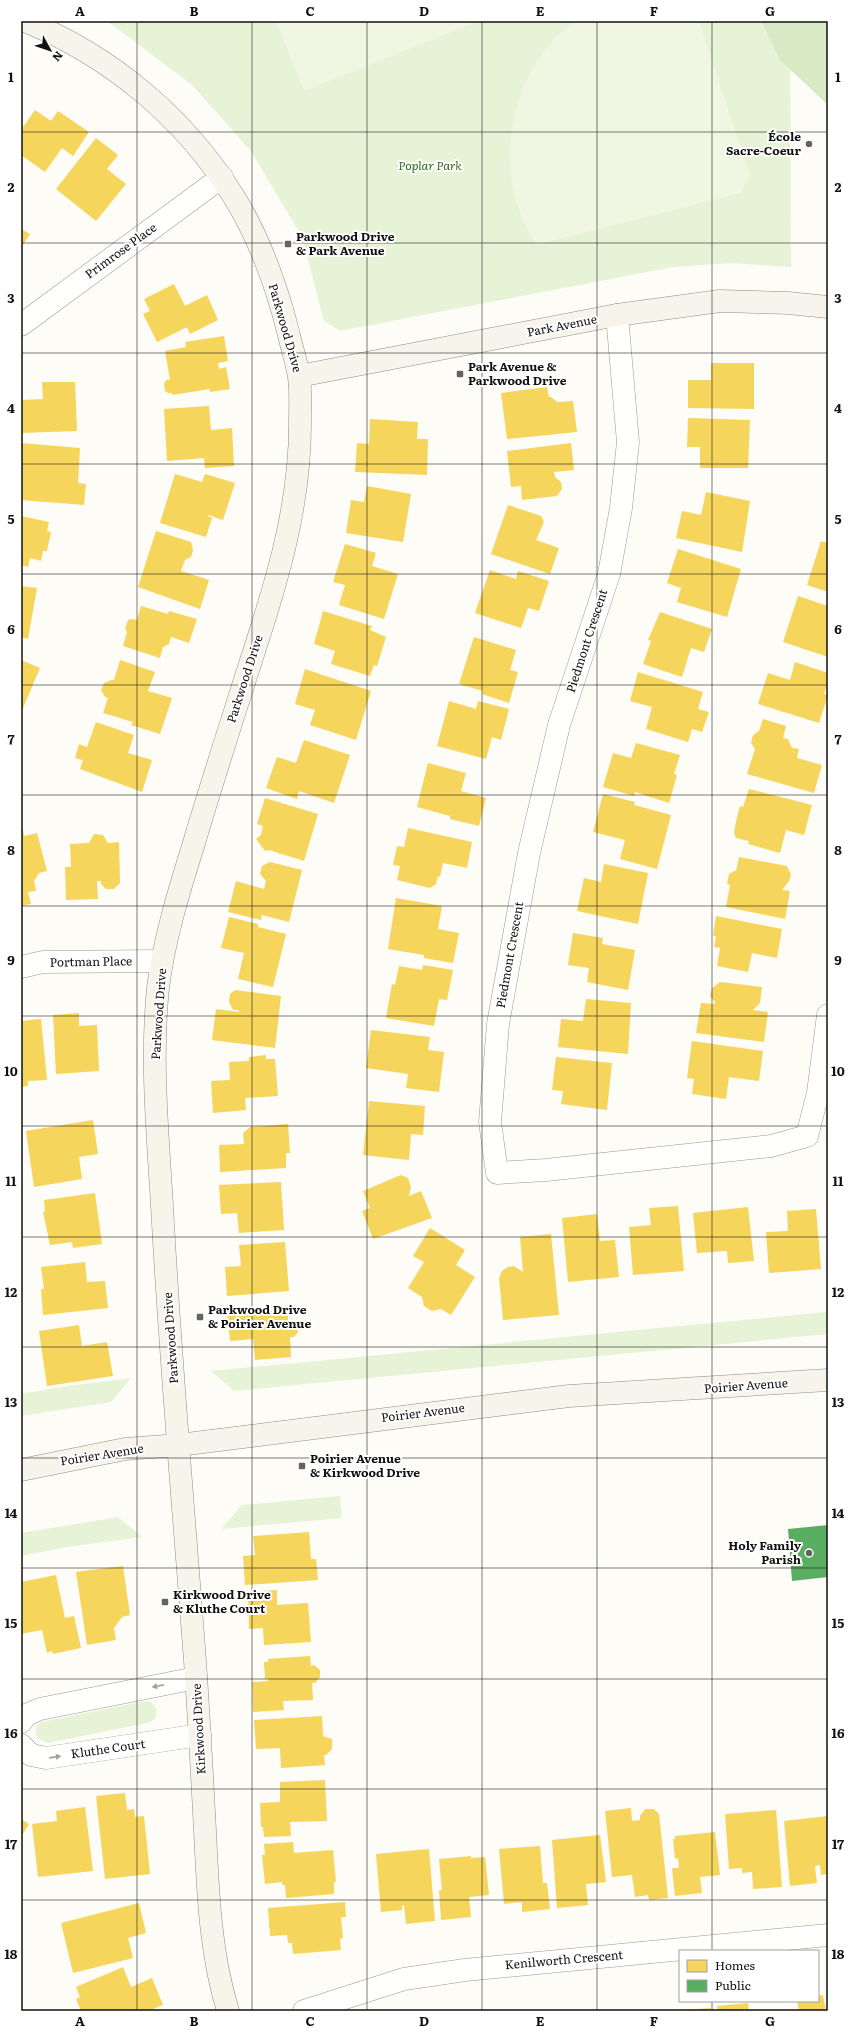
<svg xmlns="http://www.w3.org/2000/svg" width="849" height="2032" font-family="Literata,serif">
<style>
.green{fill:#e7f3d7}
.forest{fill:#d8eac5}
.pitch{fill:#f0f6e1}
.homes{fill:#f6d55c}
.public{fill:#5aae61}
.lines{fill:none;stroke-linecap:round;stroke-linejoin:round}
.street-casing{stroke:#979795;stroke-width:23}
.secondary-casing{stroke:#8e8d8b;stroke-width:23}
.street{stroke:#fffffe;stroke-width:22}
.secondary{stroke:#f6f4eb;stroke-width:22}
.oneway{fill:#a0a09f}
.grid{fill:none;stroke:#111;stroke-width:1;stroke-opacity:0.55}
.poi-dot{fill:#646362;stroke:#fff;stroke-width:1.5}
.labels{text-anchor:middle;stroke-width:4;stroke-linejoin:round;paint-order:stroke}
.poi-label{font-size:12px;font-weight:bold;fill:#111;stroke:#fff;text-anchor:start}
.park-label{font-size:12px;font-style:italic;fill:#2f6b1f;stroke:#fff}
.street-label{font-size:12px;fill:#111;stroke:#fff}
.neatline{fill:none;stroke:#111;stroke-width:1.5}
.grid-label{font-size:13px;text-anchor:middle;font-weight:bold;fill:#111}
</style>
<rect width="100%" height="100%" fill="#fdfcf7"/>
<path class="green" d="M 105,21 L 790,21 L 791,267 L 731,263 L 673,267 L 340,331 L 324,321 L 302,237 L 251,151 L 192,85 L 114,26 Z
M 828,1312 L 828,1334 L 234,1391 L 211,1371 Z
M 131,1378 L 111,1402 L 21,1416 L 21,1394 L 60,1387 Z
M 340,1496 L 342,1518 L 221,1529 L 242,1505 Z
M 118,1517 L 142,1537 L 67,1547 L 21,1556 L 21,1533 Z
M 146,1701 L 151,1702 L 157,1709 L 155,1718 L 151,1722 L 48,1743 L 38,1739 C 34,1732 35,1727 41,1722 Z"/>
<path class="forest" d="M 761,21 L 828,21 L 828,105 L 780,60 Z"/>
<path class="pitch" d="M 276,21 L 479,21 L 304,91 Z
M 575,21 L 699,21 L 750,176 L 740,193 L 536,245 C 528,231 521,216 516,201 C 498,138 521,59 575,21 Z"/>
<path class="homes" d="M 35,110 L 51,121 L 58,111 L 89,132 L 73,156 L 62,148 L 45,172 L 21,155 L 21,130 Z
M 96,138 L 118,155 L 107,169 L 126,184 L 96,221 L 56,189 Z
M 21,229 L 30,234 L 21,248 Z
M 174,284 L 185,306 L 207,295 L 218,320 L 190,334 L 187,327 L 157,342 L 143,314 L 150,311 L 144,299 Z
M 224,336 L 228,361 L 218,363 L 219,369 L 226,367 L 230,389 L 210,392 L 210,389 L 172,395 L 172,393 L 168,393 L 165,391 L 164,384 L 166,380 L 170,380 L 165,351 L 186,347 L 185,342 Z
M 711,363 L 754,363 L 754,409 L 688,408 L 688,380 L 711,380 Z
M 42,382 L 75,382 L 77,431 L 21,433 L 21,400 L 43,399 Z
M 547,387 L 549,397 L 551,397 L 557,402 L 573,401 L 577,432 L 507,439 L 501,393 Z
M 209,406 L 211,430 L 232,428 L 234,466 L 205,468 L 204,458 L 167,461 L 164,409 Z
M 688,418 L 750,420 L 748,468 L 700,468 L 700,447 L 687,447 Z
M 370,419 L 418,422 L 417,439 L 428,439 L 427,475 L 355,472 L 357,443 L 369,444 Z
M 21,443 L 80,448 L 78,483 L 86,484 L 84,505 L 21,500 Z
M 571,443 L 574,470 L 554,472 L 555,477 L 561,482 L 562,489 L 557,496 L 522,500 L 521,486 L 511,487 L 507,451 Z
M 175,474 L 202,482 L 205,474 L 235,483 L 223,520 L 208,515 L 208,516 L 212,518 L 206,537 L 160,523 Z
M 367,486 L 411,494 L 403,542 L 346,533 L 351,500 L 364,502 Z
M 706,492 L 750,501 L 742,552 L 676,538 L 682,511 L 701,515 Z
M 508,505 L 541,516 L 544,522 L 536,540 L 559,548 L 550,574 L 491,554 Z
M 21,516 L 49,522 L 47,531 L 51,532 L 47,551 L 43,551 L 41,561 L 30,558 L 28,567 L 21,565 Z
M 156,531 L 191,542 L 193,550 L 191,557 L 185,560 L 181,571 L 209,580 L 200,609 L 138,587 Z
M 821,541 L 828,543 L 828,592 L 807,585 Z
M 345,544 L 376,553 L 372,566 L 398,574 L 384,619 L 339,605 L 345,585 L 333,582 Z
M 678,549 L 741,569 L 727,617 L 677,602 L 681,588 L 667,583 Z
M 490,570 L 516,579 L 518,571 L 549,581 L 539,611 L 528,608 L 521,628 L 475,613 Z
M 21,586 L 37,588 L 28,639 L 21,637 Z
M 798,596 L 828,606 L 828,657 L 783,642 Z
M 141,606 L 168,614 L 169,611 L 197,619 L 189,643 L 171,637 L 169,644 L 163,647 L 160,658 L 123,646 L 127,632 L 125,629 L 128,620 L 132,619 L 137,620 Z
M 323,611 L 372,626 L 370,630 L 386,637 L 377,666 L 374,665 L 370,676 L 331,664 L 335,651 L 314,644 Z
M 660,612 L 712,629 L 704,652 L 691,648 L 682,677 L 643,664 L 651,641 L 648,640 Z
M 474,637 L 516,650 L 510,670 L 518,672 L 509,703 L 482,694 L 483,691 L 459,684 Z
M 21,660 L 40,668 L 21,713 Z
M 120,660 L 155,672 L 148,691 L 172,698 L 160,734 L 131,725 L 133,722 L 103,713 L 108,698 L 105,697 L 101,690 L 104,683 L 111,680 L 114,680 Z
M 795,662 L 828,673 L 828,681 L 824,694 L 828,695 L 819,723 L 758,704 L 768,673 L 790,680 Z
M 305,669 L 371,691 L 356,740 L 310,725 L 315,710 L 295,704 Z
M 638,672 L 703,692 L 698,709 L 709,712 L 702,732 L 692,729 L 688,742 L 646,729 L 652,707 L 630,701 Z
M 449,701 L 476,709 L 478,701 L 509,709 L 501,740 L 492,737 L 486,759 L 437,746 Z
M 763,719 L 786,726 L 783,738 L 788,739 L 792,748 L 799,749 L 797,758 L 822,765 L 814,793 L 747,774 L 755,749 L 751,743 L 753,735 L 759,731 Z
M 96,722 L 134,735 L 128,753 L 152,760 L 142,792 L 80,769 L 83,760 L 75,758 L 79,744 L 87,747 Z
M 304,740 L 350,755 L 334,803 L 299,791 L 297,799 L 266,788 L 277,757 L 296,763 Z
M 636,743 L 680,755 L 674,774 L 677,775 L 669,803 L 635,792 L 634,796 L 603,787 L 613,753 L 631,758 Z
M 428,763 L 466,773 L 461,791 L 486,798 L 479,826 L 450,819 L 450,816 L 417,807 Z
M 749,789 L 812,805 L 804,835 L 786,830 L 780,853 L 748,844 L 749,841 L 736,838 L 734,833 L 736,821 L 740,806 L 743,807 Z
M 603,794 L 635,802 L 634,805 L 671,815 L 657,869 L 620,859 L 625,840 L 593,832 Z
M 265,798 L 318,814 L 304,861 L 269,850 L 265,851 L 256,839 L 261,835 L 263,826 L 257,824 Z
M 408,828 L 472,842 L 467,868 L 443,863 L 440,877 L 438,876 L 436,884 L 430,888 L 397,880 L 400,866 L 393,865 L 397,846 L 404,847 Z
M 21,830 L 23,830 L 24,836 L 37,833 L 47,871 L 39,873 L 34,881 L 36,891 L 28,892 L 31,904 L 21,906 Z
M 94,834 L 103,835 L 108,843 L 119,842 L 120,883 L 114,889 L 106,889 L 101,884 L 101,881 L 97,881 L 98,899 L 66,900 L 65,867 L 71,867 L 70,844 L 89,843 Z
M 739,857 L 787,866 L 791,875 L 789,881 L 782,890 L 790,891 L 785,919 L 726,907 L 730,885 L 727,884 L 729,874 L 734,871 L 736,871 Z
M 270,862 L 302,870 L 289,922 L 262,915 L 261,920 L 228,912 L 236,881 L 264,889 L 266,881 L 260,874 L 262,866 Z
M 604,864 L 648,873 L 638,924 L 577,911 L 584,878 L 601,882 Z
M 396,898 L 442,906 L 438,929 L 459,933 L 453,963 L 424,958 L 424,955 L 388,949 Z
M 716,916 L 782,929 L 777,958 L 752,953 L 748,972 L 717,966 L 720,948 L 714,947 L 716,936 L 713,936 Z
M 229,917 L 258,924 L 258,927 L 286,934 L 273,987 L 238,979 L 244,953 L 221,948 Z
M 573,933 L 603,938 L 602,944 L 635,950 L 628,990 L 587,982 L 589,968 L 568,965 Z
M 423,965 L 453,970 L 447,1000 L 439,999 L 434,1026 L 386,1018 L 392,984 L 395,985 L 399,966 L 422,970 Z
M 720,982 L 762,987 L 760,1003 L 753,1010 L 768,1012 L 764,1042 L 696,1033 L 701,1003 L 715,1004 L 715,1002 L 710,996 L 712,988 Z
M 235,990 L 281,996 L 275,1048 L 212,1040 L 216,1009 L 239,1012 L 239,1010 L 233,1010 L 229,1002 L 230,994 Z
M 586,999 L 631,1003 L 628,1054 L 558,1047 L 561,1019 L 583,1021 Z
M 79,1013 L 79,1026 L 97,1025 L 99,1071 L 56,1074 L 53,1015 Z
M 41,1019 L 47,1080 L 28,1081 L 28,1086 L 21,1087 L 21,1021 Z
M 371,1030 L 430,1037 L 428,1050 L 444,1052 L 439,1092 L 406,1088 L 408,1074 L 366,1068 Z
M 692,1041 L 763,1051 L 759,1081 L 729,1077 L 726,1099 L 692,1094 L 694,1079 L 687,1078 Z
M 266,1055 L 266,1059 L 275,1059 L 278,1096 L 245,1098 L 246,1110 L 213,1113 L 211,1081 L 230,1080 L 229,1062 L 249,1061 L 249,1057 Z
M 556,1057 L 612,1063 L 607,1110 L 561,1104 L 563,1091 L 552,1090 Z
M 369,1101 L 425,1106 L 423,1135 L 411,1134 L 409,1160 L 363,1155 Z
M 93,1120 L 98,1154 L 79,1157 L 82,1179 L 34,1187 L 26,1131 Z
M 288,1124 L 290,1153 L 286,1153 L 286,1168 L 220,1172 L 219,1145 L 244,1144 L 243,1133 L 250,1127 Z
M 401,1175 L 408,1178 L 411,1187 L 409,1196 L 421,1191 L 432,1218 L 373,1239 L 362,1211 L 370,1208 L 363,1191 Z
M 281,1182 L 284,1230 L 239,1233 L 237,1213 L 221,1214 L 219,1185 Z
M 95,1193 L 102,1244 L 73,1248 L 72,1242 L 50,1245 L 43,1212 L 45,1212 L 44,1200 Z
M 678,1206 L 684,1271 L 633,1275 L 629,1227 L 651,1225 L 649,1208 Z
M 748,1207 L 754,1261 L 728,1263 L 727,1251 L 697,1253 L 693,1213 Z
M 816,1209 L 821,1269 L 769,1273 L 766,1232 L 788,1231 L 787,1211 Z
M 597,1214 L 600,1241 L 615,1240 L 619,1277 L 568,1282 L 562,1218 Z
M 430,1228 L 465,1250 L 456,1265 L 475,1277 L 451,1315 L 441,1309 L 432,1311 L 424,1306 L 422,1297 L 408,1288 L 424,1262 L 413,1256 Z
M 551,1234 L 559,1315 L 503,1320 L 499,1278 L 502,1271 L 508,1267 L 514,1266 L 523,1272 L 520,1237 Z
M 285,1242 L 289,1291 L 227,1296 L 225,1267 L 241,1266 L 239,1245 Z
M 85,1262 L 87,1282 L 105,1281 L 108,1308 L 43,1315 L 41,1289 L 44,1289 L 41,1267 Z
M 259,1307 L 260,1312 L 288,1310 L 288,1321 L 293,1320 L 297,1324 L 298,1332 L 294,1337 L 290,1337 L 291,1357 L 255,1360 L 253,1339 L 230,1341 L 227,1310 Z
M 79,1325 L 82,1346 L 107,1342 L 113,1376 L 47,1386 L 39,1331 Z
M 309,1532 L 311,1559 L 316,1559 L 318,1580 L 245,1585 L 243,1556 L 255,1555 L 253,1536 Z
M 123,1566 L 130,1615 L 122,1617 L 114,1628 L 116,1640 L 87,1645 L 76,1572 Z
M 56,1575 L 65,1618 L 74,1616 L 81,1648 L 53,1654 L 52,1651 L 47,1653 L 42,1630 L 21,1634 L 21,1582 Z
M 277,1590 L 277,1605 L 308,1603 L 311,1642 L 264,1645 L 263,1628 L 249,1629 L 248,1592 Z
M 310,1656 L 311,1666 L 314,1665 L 320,1670 L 320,1677 L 315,1683 L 312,1683 L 313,1700 L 283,1701 L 284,1710 L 253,1712 L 252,1682 L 268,1681 L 268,1679 L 265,1679 L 264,1662 L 268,1662 L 268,1659 Z
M 322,1716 L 323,1736 L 332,1739 L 332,1749 L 326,1755 L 324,1755 L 325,1765 L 281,1768 L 280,1748 L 256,1749 L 254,1720 Z
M 325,1780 L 327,1821 L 290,1822 L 291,1836 L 264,1837 L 263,1827 L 261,1827 L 260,1803 L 280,1802 L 280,1782 Z
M 125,1793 L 127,1810 L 134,1809 L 135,1817 L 144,1816 L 150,1874 L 105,1879 L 96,1796 Z
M 85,1807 L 93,1871 L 38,1877 L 32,1824 L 57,1821 L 56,1811 Z
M 631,1808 L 632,1821 L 640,1820 L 640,1816 L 645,1809 L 654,1809 L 659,1814 L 668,1898 L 649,1900 L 648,1895 L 635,1897 L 632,1875 L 612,1877 L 605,1811 Z
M 776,1810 L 782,1887 L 753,1889 L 752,1872 L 742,1873 L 742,1868 L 729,1869 L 725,1814 Z
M 828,1816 L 828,1874 L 821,1875 L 820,1865 L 815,1866 L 817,1883 L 790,1886 L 784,1821 Z
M 21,1819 L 29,1824 L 21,1837 Z
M 715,1832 L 720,1875 L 700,1877 L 702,1893 L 675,1896 L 672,1868 L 679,1868 L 678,1858 L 675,1859 L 673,1839 L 675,1839 L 675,1836 Z
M 600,1835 L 606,1882 L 586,1884 L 588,1905 L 557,1908 L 552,1840 Z
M 293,1842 L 294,1853 L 333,1850 L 336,1882 L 334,1882 L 334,1894 L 286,1898 L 285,1885 L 282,1885 L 282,1882 L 265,1884 L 262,1855 L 265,1855 L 264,1844 Z
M 540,1846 L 543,1883 L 547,1883 L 550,1909 L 522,1912 L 522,1902 L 504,1904 L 499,1849 Z
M 429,1849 L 435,1921 L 406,1924 L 404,1905 L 402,1906 L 402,1910 L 381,1912 L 376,1854 Z
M 471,1856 L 471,1858 L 485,1857 L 489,1895 L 469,1897 L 471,1917 L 441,1920 L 439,1890 L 442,1890 L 439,1859 Z
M 345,1902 L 346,1917 L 341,1917 L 343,1938 L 340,1939 L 341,1950 L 293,1954 L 292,1943 L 288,1943 L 287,1935 L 270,1936 L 268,1908 Z
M 139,1903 L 146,1933 L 128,1938 L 133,1958 L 73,1973 L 61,1923 Z
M 123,1967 L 131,1987 L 152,1978 L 163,2005 L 148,2011 L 81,2011 L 76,1999 L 80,1997 L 76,1987 Z
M 823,1995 L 826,2011 L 799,2011 L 797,2001 L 818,2001 L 818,1996 Z
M 748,2003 L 749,2011 L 718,2011 L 717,2006 Z
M 711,2008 L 711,2011 L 686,2011 L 686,2010 Z"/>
<path class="public" d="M 828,1525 L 828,1577 L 792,1581 L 788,1529 Z"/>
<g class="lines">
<defs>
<path id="street" d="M 617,315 L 628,442 L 621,508 L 609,574 L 559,725 L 529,853 L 498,1024 L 490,1122 L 497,1173 L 546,1170 L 771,1146 L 807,1136 L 818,1093 L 828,1015
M 21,325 L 222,177
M 21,967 L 43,962 L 162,961
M 21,1722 L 26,1715 L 40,1709 L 196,1678
M 21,1745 L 31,1755 L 46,1758 L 200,1735
M 304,2011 L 404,1979 L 465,1970 L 828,1935"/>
<path id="secondary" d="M 25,21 C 111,56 185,118 234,197 C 260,239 277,287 289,335 C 292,349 297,363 299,377 C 301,391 300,406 300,420 C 301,507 275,588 248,670 C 230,727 211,785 194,843 C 179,891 164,939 158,988 C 150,1066 159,1146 163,1223 C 171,1369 184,1515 195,1661 C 199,1718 202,1774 205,1831 C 208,1892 210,1953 228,2011
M 299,376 L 617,315 L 720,301 L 788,303 L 828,307
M 21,1470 L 125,1449 L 179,1445 L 569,1396 L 828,1380"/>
</defs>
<use href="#street" class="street-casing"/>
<use href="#secondary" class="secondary-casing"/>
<use href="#street" class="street"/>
<use href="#secondary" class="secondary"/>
</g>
<defs><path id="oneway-solid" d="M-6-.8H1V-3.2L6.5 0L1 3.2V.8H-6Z"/></defs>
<g class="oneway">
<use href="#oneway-solid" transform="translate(158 1686) rotate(169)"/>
<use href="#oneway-solid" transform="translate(55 1757) rotate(-8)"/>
</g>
<path class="grid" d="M 137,21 L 137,2011M 252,21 L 252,2011M 367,21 L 367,2011M 482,21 L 482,2011M 597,21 L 597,2011M 712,21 L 712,1951M 21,132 L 828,132M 21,243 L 828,243M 21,353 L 828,353M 21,464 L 828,464M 21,574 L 828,574M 21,685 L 828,685M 21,795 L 828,795M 21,906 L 828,906M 21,1016 L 828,1016M 21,1126 L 828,1126M 21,1237 L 828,1237M 21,1347 L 828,1347M 21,1458 L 828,1458M 21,1568 L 828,1568M 21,1679 L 828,1679M 21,1789 L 828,1789M 21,1900 L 828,1900M 712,2001 L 712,2011"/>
<g class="poi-dot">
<circle cx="809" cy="144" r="4"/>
<rect x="284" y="240" width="8" height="8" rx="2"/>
<rect x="456" y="370" width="8" height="8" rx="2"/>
<rect x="196" y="1313" width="8" height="8" rx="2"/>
<rect x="298" y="1462" width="8" height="8" rx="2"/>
<circle cx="809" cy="1553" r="4"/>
<rect x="161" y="1598" width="8" height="8" rx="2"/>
</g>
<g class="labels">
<g class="poi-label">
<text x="801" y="141" text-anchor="end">École<tspan x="801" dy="14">Sacre-Coeur</tspan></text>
<text x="296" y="241">Parkwood Drive<tspan x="296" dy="14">&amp; Park Avenue</tspan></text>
<text x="468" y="371">Park Avenue &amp;<tspan x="468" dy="14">Parkwood Drive</tspan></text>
<text x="208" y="1314">Parkwood Drive<tspan x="208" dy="14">&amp; Poirier Avenue</tspan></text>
<text x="310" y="1463">Poirier Avenue<tspan x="310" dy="14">&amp; Kirkwood Drive</tspan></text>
<text x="801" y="1550" text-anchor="end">Holy Family<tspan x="801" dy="14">Parish</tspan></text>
<text x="173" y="1599">Kirkwood Drive<tspan x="173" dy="14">&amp; Kluthe Court</tspan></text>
</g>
<g class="park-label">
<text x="430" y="170">Poplar Park</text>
</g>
<g class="street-label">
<text transform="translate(121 251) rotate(-36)" y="4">Primrose Place</text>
<text transform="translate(562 326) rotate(-11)" y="4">Park Avenue</text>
<text transform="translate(285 328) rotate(74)" y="4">Parkwood Drive</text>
<text transform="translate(587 641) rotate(-72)" y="4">Piedmont Crescent</text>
<text transform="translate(245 679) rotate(-72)" y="4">Parkwood Drive</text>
<text transform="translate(510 955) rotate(-80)" y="4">Piedmont Crescent</text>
<text transform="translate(91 962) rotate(-1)" y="4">Portman Place</text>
<text transform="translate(159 1014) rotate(-86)" y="4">Parkwood Drive</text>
<text transform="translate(171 1338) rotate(-94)" y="4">Parkwood Drive</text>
<text transform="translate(746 1386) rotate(-4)" y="4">Poirier Avenue</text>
<text transform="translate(423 1413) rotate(-7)" y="4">Poirier Avenue</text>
<text transform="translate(102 1455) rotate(-9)" y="4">Poirier Avenue</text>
<text transform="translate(199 1729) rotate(-93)" y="4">Kirkwood Drive</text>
<text transform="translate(108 1749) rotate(-8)" y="4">Kluthe Court</text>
<text transform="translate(564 1960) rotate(-5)" y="4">Kenilworth Crescent</text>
</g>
</g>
<rect width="849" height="2032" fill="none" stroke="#ffffff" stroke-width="44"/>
<rect x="679" y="1950" width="140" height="52" fill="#ffffff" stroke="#a0a0a0"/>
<rect x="687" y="1960" width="20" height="12" fill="#f6d55c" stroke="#a0a0a0"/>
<text x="715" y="1970" font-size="12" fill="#111111">Homes</text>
<rect x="687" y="1980" width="20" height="12" fill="#5aae61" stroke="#a0a0a0"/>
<text x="715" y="1990" font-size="12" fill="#111111">Public</text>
<g transform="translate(50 50) rotate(130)" stroke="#ffffff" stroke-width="3" paint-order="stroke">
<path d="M0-3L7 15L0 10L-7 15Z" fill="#111111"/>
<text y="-6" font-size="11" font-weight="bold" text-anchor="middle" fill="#111111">N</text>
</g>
<rect x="22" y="22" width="805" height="1988" class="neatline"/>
<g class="grid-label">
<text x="80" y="16">A</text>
<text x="194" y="16">B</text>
<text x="310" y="16">C</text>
<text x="424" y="16">D</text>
<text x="540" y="16">E</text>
<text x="654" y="16">F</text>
<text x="770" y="16">G</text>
<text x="11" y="82">1</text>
<text x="838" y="82">1</text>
<text x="11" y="192">2</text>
<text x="838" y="192">2</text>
<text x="11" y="303">3</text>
<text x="838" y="303">3</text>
<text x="11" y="413">4</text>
<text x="838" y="413">4</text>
<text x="11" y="524">5</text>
<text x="838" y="524">5</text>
<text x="11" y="634">6</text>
<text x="838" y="634">6</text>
<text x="11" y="744">7</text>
<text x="838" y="744">7</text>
<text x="11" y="855">8</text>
<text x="838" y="855">8</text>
<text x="11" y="965">9</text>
<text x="838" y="965">9</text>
<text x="11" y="1076">10</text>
<text x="838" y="1076">10</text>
<text x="11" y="1186">11</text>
<text x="838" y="1186">11</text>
<text x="11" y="1297">12</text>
<text x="838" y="1297">12</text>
<text x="11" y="1407">13</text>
<text x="838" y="1407">13</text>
<text x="11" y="1518">14</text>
<text x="838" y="1518">14</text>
<text x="11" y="1628">15</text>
<text x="838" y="1628">15</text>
<text x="11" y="1738">16</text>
<text x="838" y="1738">16</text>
<text x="11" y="1849">17</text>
<text x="838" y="1849">17</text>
<text x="11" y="1959">18</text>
<text x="838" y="1959">18</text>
<text x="80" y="2026">A</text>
<text x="194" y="2026">B</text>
<text x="310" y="2026">C</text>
<text x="424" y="2026">D</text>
<text x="540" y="2026">E</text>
<text x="654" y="2026">F</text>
<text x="770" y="2026">G</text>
</g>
</svg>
